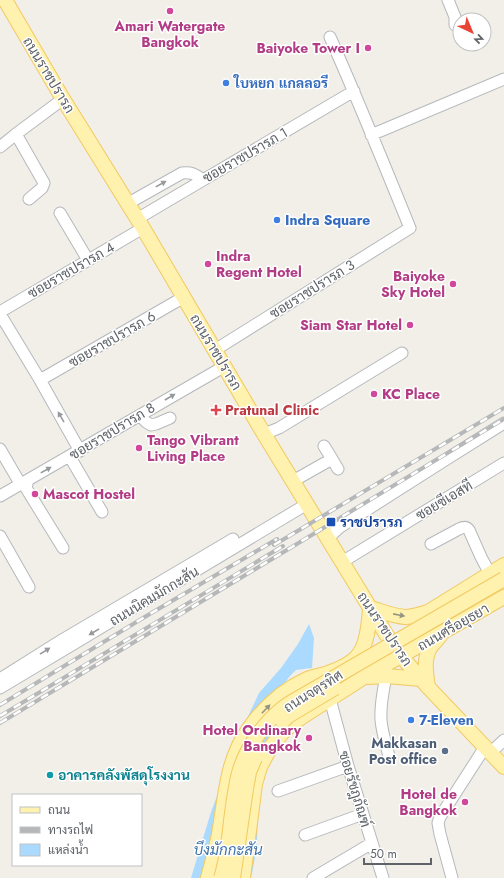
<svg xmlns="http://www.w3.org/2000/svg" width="504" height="878" font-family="Jost,Sarabun,sans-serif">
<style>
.water{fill:#aadaff}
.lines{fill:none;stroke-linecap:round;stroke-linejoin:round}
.minor-casing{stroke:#b5b8bc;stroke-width:13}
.major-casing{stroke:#f2c960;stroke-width:16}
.minor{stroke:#fff;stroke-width:11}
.major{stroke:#fff2af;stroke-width:14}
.rail-casing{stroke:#b6b7b8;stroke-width:4}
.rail{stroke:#fff;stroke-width:2.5;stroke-dasharray:8;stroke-linecap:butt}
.major-bridge-casing{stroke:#f2c960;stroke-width:16;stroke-linecap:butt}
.major-bridge{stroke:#fff2af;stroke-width:14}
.oneway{fill:#979a9d}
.oneway2{fill:#979581}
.hotel-dot{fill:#d1479c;stroke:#fff;stroke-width:1.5}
.shop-dot{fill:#3f7fe0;stroke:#fff;stroke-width:1.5}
.health-dot{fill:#e0444e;stroke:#fff;stroke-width:1.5}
.transit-dot{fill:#1a4fb4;stroke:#fff;stroke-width:1.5}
.service-dot{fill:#5c6f8a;stroke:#fff;stroke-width:1.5}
.culture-dot{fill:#0f9aa8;stroke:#fff;stroke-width:1.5}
.labels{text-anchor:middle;stroke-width:3;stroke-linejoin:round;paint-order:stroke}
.hotel-label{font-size:14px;font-weight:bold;fill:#b23c85;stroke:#fff;text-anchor:end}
.street-label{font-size:14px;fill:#5f6368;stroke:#fff}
.shop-label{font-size:14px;font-weight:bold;fill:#366cbe;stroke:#fff;text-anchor:start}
.health-label{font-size:14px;font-weight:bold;fill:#be3a42;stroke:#fff;text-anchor:start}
.transit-label{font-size:14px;font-weight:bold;fill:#164399;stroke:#fff;text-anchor:start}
.service-label{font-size:14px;font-weight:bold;fill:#4e5e75;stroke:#fff;text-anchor:end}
.culture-label{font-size:14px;font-weight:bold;fill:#0d838f;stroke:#fff;text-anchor:start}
.water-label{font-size:15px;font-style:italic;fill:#4174aa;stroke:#fff}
</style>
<rect width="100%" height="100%" fill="#f1efe8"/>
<path class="water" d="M 309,624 L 314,638 L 312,668 L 296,670 L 289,677 L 283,686 L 276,720 L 258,781 L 257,847 L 251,878 L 191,878 L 211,812 L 243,727 L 259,693 L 281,668 L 298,644 Z"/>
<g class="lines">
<defs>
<path id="minor" d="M 448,0 L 455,17 L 455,25
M 16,134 L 44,183 L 42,188 L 29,199
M 371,135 L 504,79
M 0,147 L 16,134 L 63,99
M 127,204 L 182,173 C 191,172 196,174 202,180
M 60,213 L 88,260
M 137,219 L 354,91
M 0,312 L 143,228
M 0,314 L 40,380 L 80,451
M 215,350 L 410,228 C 384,164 358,100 330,37
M 40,380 L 184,297
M 140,415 L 146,422 L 151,425 L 156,424 L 170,418
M 264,434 L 279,428 L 402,353
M 324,446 L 332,459
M 0,449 L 21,485
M 70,457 L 102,512
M 293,481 L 332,459 L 338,469
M 25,482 L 27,484 L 26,488 L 63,548
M 0,496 L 225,366
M 0,536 L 29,587
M 328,538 L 340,527 L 445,460 L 504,423
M 431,544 L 459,529 C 463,527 466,526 469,530 L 481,557 L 490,574
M 342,562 L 504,463
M 386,676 C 383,691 380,705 381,720 C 382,732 386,745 389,756
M 0,679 L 62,640 L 233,539
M 0,688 L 307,504
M 330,699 L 348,766 L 383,878
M 490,753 L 504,740
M 278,791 L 348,766
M 305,835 L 363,814
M 313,878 L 372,843
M 452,878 L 440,834 L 438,823 L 440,817 L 485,747"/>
<path id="major" d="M 5,0 L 63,99 L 143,228 L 264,434 L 386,634 L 401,656 L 428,687 L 504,767
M 370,608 C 381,611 393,616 405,617 C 413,617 421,614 428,612 L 504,565
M 368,677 L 386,676 L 421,679
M 428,687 C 426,674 423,658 431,646 C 434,643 437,640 440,636
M 208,878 C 212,863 216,849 219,834 C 226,795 226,760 250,727 C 264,708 283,690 305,680 C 313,676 321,676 328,673 C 339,669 352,664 359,654 C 368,643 369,621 370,608
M 243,878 L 255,784 L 260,767 L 270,748 L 283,732 L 294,722 L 364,677 L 504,597"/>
</defs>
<use href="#minor" class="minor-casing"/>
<use href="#major" class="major-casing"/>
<use href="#minor" class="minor"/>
<use href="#major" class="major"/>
<defs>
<path id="rail" d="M 274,545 L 504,408
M 0,705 L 143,618 L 277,539
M 0,716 L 283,546
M 0,723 L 504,419"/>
</defs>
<use href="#rail" class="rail-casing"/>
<use href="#rail" class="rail"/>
<defs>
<path id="major-bridge" d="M 283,721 L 288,716 L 335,688
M 221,878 C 227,860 229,840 231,821 C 233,805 235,788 239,773 C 246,748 263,724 283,708 C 289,703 297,699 304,695 L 504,579
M 233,878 L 246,789 L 249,772 L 255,758"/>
</defs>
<use href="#major-bridge" class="major-bridge-casing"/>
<use href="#major-bridge" class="major-bridge"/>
</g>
<defs><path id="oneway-solid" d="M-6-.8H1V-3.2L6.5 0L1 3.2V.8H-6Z"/></defs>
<g class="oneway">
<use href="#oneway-solid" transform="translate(161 184) rotate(-29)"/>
<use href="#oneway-solid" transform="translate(170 397) rotate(-30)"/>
<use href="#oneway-solid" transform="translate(61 417) rotate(-120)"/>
<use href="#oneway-solid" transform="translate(46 470) rotate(-29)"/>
<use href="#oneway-solid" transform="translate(94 632) rotate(149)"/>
<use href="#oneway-solid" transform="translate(45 651) rotate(-32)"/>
</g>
<g class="oneway2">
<use href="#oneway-solid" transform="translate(399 615) rotate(11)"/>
<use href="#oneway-solid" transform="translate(266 709) rotate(-46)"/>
</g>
<g class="hotel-dot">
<circle cx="170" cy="11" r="4"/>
<circle cx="368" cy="48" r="4"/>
<circle cx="208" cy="264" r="4"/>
<circle cx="453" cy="284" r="4"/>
<circle cx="410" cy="325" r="4"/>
<circle cx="374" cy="394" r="4"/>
<circle cx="139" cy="448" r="4"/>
<circle cx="35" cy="494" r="4"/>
<circle cx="309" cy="738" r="4"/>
<circle cx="465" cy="802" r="4"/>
</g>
<g class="shop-dot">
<circle cx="226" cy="83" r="4"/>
<circle cx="277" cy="220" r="4"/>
<circle cx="411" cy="720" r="4"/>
</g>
<path class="health-dot" d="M214 404h4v4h4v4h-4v4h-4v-4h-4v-4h4z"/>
<rect class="transit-dot" x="326" y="517" width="10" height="10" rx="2"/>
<circle class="service-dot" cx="445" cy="751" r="4"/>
<circle class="culture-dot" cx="50" cy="775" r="4"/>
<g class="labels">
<g class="hotel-label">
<text x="170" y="31" text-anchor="middle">Amari Watergate<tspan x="170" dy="16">Bangkok</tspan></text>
<text x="360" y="53">Baiyoke Tower I</text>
<text x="216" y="261" text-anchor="start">Indra<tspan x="216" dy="16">Regent Hotel</tspan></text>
<text x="445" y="281">Baiyoke<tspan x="445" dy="16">Sky Hotel</tspan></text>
<text x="402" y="330">Siam Star Hotel</text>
<text x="382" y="399" text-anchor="start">KC Place</text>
<text x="147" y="445" text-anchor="start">Tango Vibrant<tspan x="147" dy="16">Living Place</tspan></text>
<text x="43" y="499" text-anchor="start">Mascot Hostel</text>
<text x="301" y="735">Hotel Ordinary<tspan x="301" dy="16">Bangkok</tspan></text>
<text x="457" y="799">Hotel de<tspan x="457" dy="16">Bangkok</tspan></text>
</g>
<g class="street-label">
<text transform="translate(49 75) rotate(59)" y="5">ถนนราชปรารภ</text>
<text transform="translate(245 155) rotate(-30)" y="5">ซอยราชปรารภ 1</text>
<text transform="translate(71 270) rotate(-30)" y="5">ซอยราชปรารภ 4</text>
<text transform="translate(312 289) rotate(-32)" y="5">ซอยราชปรารภ 3</text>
<text transform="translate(112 339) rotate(-30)" y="5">ซอยราชปรารภ 6</text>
<text transform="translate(216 352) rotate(59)" y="5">ถนนราชปรารภ</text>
<text transform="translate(112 431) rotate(-31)" y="5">ซอยราชปรารภ 8</text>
<text transform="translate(444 500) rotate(-31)" y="5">ซอยซีเอสที</text>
<text transform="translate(154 596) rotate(-31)" y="5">ถนนนิคมมักกะสัน</text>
<text transform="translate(453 627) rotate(-30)" y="5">ถนนศรีอยุธยา</text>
<text transform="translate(385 629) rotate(56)" y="5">ถนนราชปรารภ</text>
<text transform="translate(313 691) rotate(-32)" y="5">ถนนจตุรทิศ</text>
<text transform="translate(355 789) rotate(73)" y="5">ซอยรัชฎภัณฑ์</text>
</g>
<g class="shop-label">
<text x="234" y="88">ใบหยก แกลลอรี</text>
<text x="285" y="225">Indra Square</text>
<text x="419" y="725">7-Eleven</text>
</g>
<g class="health-label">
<text x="225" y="415">Pratunal Clinic</text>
</g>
<g class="transit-label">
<text x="340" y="527">ราชปรารภ</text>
</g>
<g class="service-label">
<text x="437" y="748">Makkasan<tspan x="437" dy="16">Post office</tspan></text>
</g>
<g class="culture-label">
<text x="58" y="780">อาคารคลังพัสดุโรงงาน</text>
</g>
<g class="water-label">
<text x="228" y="855">บึงมักกะสัน</text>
</g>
</g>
<rect x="12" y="794" width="130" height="72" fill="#ffffff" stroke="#bfc1c3"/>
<rect x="20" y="807" width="20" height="6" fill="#fff2af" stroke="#bfc1c3"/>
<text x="48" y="814" font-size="12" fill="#5f6368">ถนน</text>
<rect x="20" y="827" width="20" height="6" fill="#b6b7b8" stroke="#bfc1c3"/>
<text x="48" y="834" font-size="12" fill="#5f6368">ทางรถไฟ</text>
<rect x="20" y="844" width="20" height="12" fill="#aadaff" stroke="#bfc1c3"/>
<text x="48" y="854" font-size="12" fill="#5f6368">แหล่งน้ำ</text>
<g transform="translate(472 32) rotate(136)"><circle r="19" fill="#ffffff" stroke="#bfc1c3"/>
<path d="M0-3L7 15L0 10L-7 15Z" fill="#ea4335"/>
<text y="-6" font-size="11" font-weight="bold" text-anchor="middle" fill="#5f6368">N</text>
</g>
<path d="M364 858v6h67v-6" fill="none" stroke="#5f6368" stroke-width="2"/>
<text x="370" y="858" font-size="12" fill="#5f6368" stroke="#ffffff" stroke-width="3" paint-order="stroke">50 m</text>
</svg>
